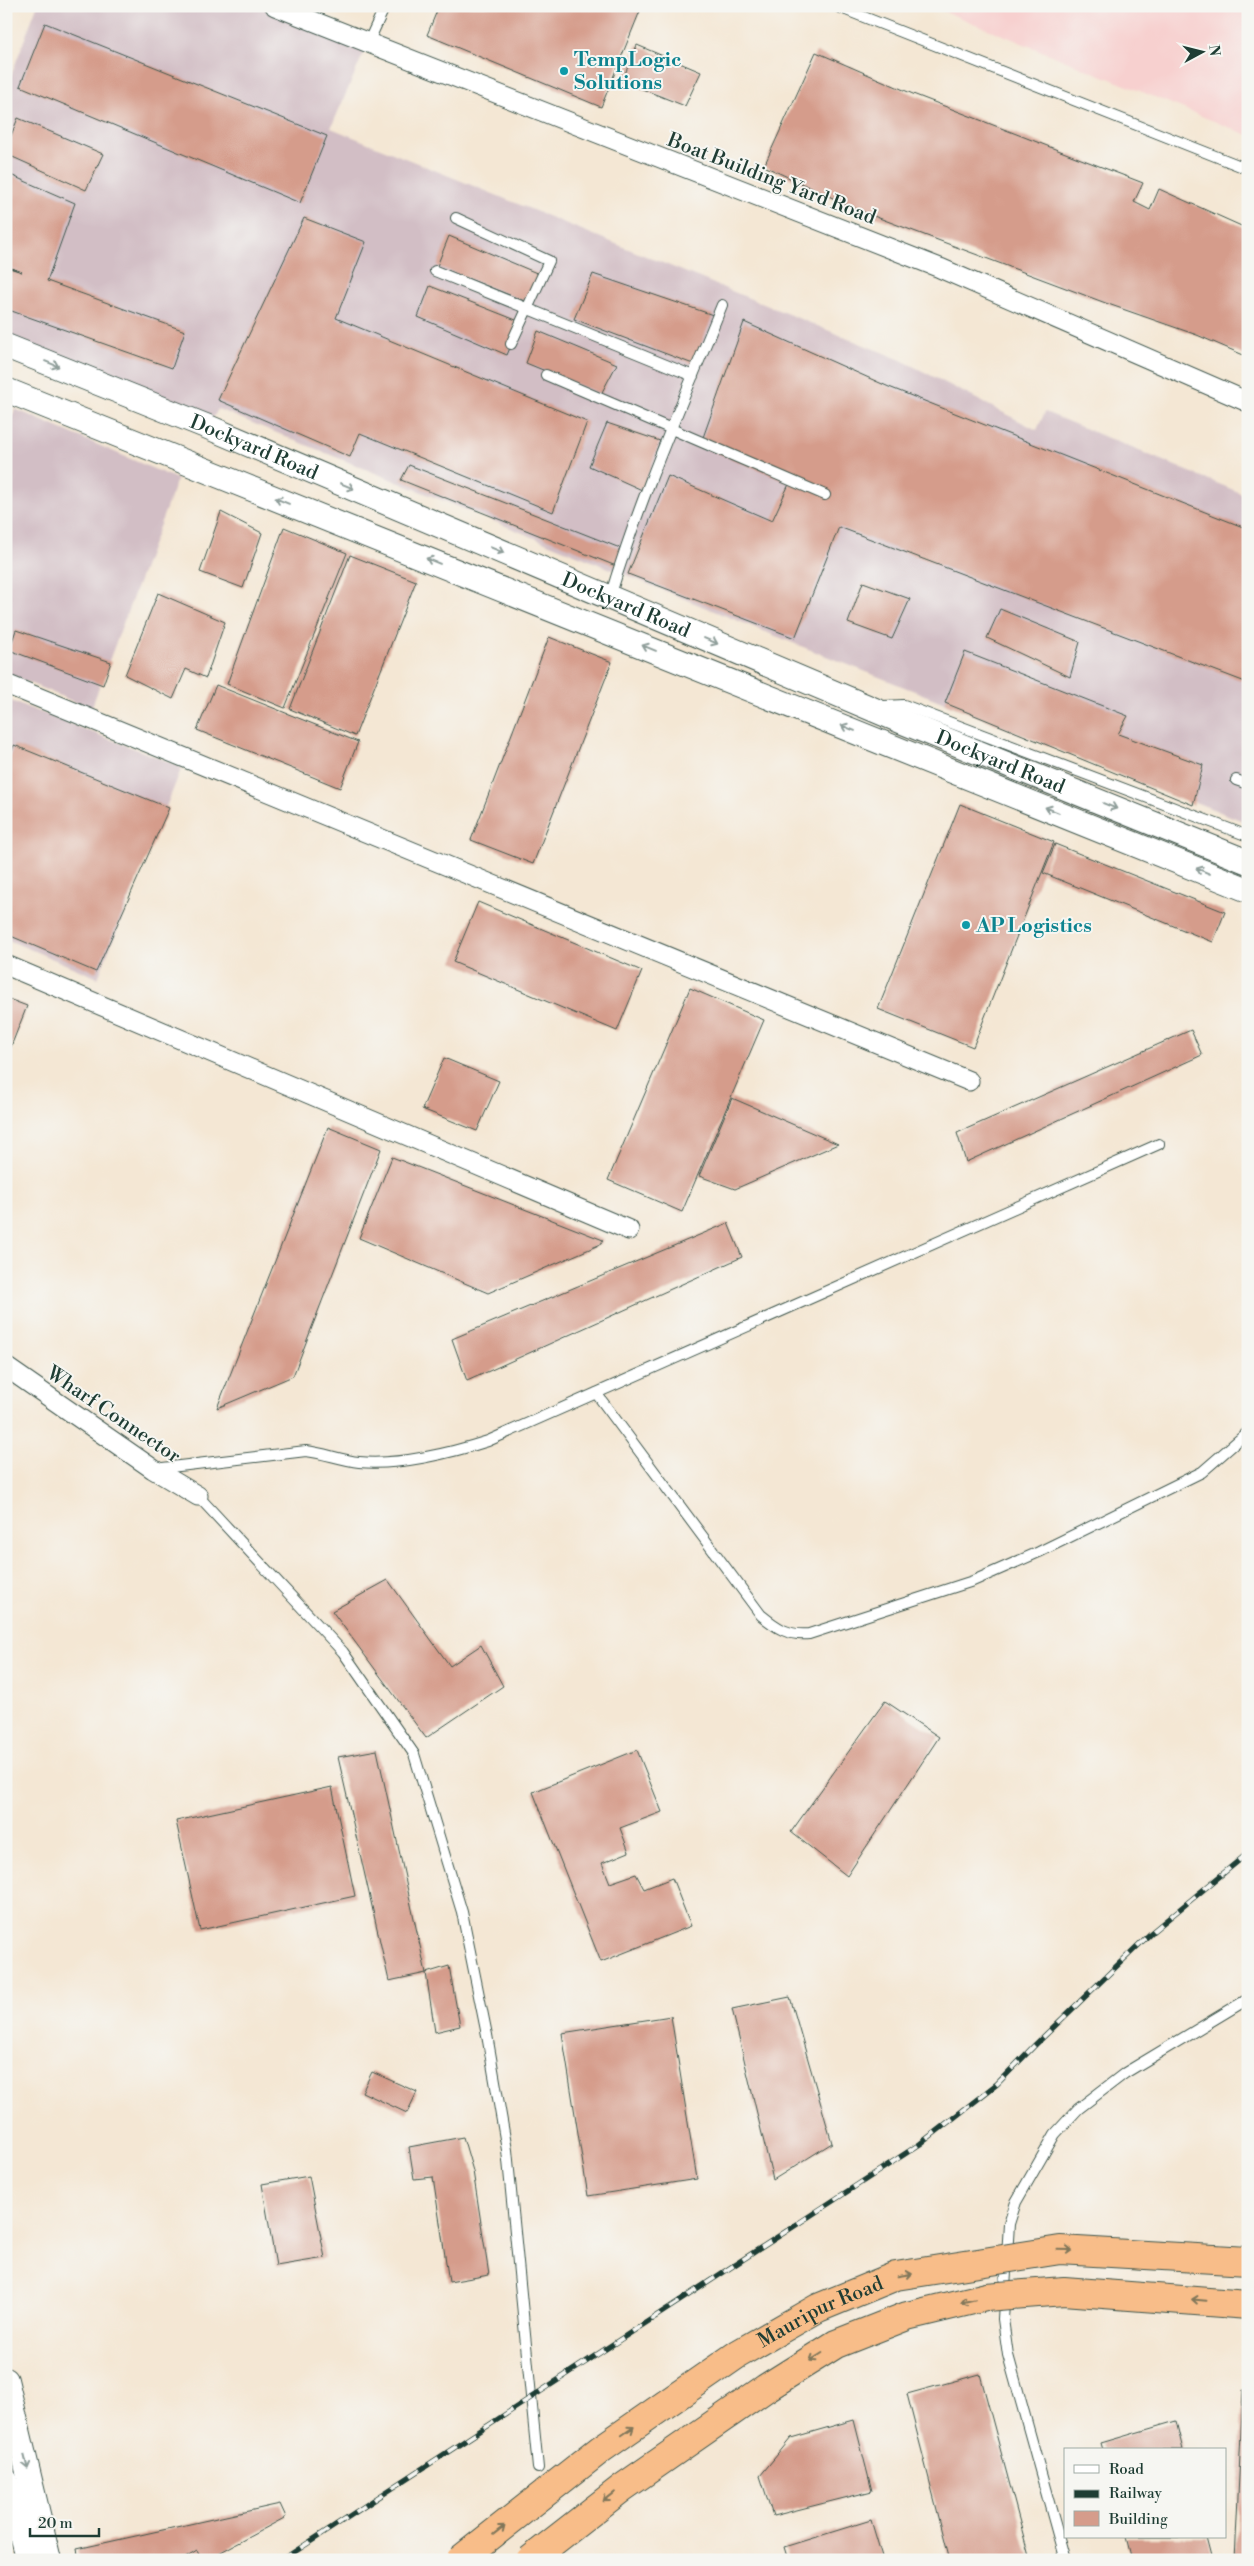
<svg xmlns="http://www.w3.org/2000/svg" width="1254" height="2566" font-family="'Libre Bodoni',serif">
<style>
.built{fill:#f7d0cf}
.industrial{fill:#d2bec5}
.building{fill:#d59c8b}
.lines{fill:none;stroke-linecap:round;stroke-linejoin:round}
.service-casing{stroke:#3f564c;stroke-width:12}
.minor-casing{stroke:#3f564c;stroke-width:21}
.tertiary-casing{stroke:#3f564c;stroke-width:26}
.service{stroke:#fff;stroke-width:10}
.minor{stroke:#fff;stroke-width:19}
.tertiary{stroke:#fff;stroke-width:24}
.rail-casing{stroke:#1f3d34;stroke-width:5.5}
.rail{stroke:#f6f6f2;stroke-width:4;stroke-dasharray:11;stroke-linecap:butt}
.trunk-bridge-casing{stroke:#3f564c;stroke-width:30;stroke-linecap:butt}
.trunk-bridge{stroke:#f8bd89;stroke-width:28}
.oneway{stroke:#8f9e9a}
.oneway2{stroke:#81775a}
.culture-dot{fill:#0f9aa8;stroke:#f6f6f2;stroke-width:2}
.labels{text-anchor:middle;stroke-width:4;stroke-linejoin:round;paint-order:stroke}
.culture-label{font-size:20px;font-weight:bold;fill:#0d838f;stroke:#f6f6f2;text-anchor:start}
.street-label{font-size:20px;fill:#1f3d34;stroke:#f6f6f2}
</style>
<rect width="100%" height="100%" fill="#f6f6f2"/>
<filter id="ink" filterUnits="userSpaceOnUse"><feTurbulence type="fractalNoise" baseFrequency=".02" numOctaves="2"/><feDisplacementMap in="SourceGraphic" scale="10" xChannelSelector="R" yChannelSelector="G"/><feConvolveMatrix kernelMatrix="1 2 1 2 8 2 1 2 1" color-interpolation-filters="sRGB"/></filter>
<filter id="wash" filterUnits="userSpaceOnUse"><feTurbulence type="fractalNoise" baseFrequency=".0096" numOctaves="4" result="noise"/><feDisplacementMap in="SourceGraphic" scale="20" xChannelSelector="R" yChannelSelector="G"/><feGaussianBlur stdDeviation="1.12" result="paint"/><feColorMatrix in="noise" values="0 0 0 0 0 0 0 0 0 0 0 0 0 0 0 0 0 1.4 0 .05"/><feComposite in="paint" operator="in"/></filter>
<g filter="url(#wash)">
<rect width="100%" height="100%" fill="#f4e7d4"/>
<path class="built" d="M 931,6 L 1248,6 L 1248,135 Z"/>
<path class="industrial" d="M 37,6 L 275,6 L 368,43 L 331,128 L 901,360 L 1037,430 L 1045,412 L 1248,496 L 1248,823 L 788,641 L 218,409 L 208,427 L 6,346 L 6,89 Z
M 15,409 L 177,479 L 91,709 L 6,673 L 6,433 Z
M 6,699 L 182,767 L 98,978 L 6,939 Z"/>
<g id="blocks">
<path class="building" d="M 439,6 L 642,6 L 601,107 L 427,35 Z
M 45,23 L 327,136 L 300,203 L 20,86 Z
M 637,45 L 701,72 L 685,106 L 622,81 Z
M 816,52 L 913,94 L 1143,183 L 1134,202 L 1150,210 L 1159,189 L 1248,229 L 1248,357 L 1197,335 L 1111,305 L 863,212 L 764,166 Z
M 6,71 L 10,72 L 7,83 L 6,83 Z
M 18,118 L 103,154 L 86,190 L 6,154 L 6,148 Z
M 6,173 L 75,203 L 47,281 L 185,331 L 172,368 L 6,309 L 6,267 L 22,272 L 6,266 Z
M 304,218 L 366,242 L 336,318 L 587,422 L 553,512 L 360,433 L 350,457 L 218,400 Z
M 449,236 L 539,274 L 527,302 L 437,266 Z
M 593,274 L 713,315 L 693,364 L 574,319 Z
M 430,286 L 521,322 L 507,355 L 418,317 Z
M 744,322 L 889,387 L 1248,529 L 1248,683 L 839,527 L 795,638 L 628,574 L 668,476 L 772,521 L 790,482 L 700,446 Z
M 538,331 L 617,364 L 601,394 L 526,363 Z
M 607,423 L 660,441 L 642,490 L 589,466 Z
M 409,465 L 625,550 L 616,566 L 401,480 Z
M 221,512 L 262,533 L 243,588 L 200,572 Z
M 284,527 L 347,553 L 285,708 L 227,684 Z
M 350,555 L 416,581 L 355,736 L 290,709 Z
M 863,582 L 910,599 L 892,639 L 848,623 Z
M 158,593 L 225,622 L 206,678 L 186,669 L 173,699 L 125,675 Z
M 1000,609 L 1080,642 L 1070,677 L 987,638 Z
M 16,630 L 111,662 L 103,685 L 9,650 Z
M 549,637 L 612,662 L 533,864 L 471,840 Z
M 965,652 L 1128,716 L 1118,734 L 1203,765 L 1193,805 L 945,703 Z
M 216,685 L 358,742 L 340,788 L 197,730 Z
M 14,745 L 169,808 L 96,972 L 6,934 L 6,766 Z
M 960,804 L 1054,842 L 973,1047 L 878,1009 Z
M 1055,844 L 1225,912 L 1213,942 L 1043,873 Z
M 478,902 L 642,971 L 617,1031 L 453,962 Z
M 690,988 L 764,1020 L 682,1212 L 608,1180 Z
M 6,998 L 27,1006 L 6,1059 Z
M 1191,1030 L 1202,1055 L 966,1162 L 957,1133 Z
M 444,1058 L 499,1081 L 477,1131 L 422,1109 Z
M 732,1098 L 838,1144 L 735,1189 L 699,1176 Z
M 328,1127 L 381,1149 L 293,1376 L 217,1408 Z
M 392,1157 L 603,1240 L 601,1244 L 488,1293 L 359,1238 Z
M 728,1223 L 742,1257 L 467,1381 L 452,1339 Z
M 388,1580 L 450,1666 L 481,1645 L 503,1686 L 426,1738 L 332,1611 Z
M 885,1701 L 939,1737 L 847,1876 L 791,1832 Z
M 377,1750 L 426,1973 L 389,1981 L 338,1757 Z
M 637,1750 L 662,1812 L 620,1828 L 629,1852 L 602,1863 L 610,1883 L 636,1874 L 644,1889 L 672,1878 L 691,1926 L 601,1962 L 533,1792 Z
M 332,1787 L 355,1896 L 200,1930 L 176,1821 Z
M 449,1966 L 460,2026 L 435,2032 L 426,1973 Z
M 790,1997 L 832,2143 L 773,2180 L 732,2009 Z
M 671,2016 L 697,2179 L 588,2196 L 562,2033 Z
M 372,2072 L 417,2092 L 407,2113 L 362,2092 Z
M 463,2137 L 473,2171 L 489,2275 L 449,2282 L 433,2177 L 414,2179 L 409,2147 Z
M 309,2176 L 325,2258 L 276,2266 L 262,2184 Z
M 980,2374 L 1030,2560 L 950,2560 L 907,2394 Z
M 1243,2390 L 1248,2391 L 1248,2560 L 1235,2560 Z
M 854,2420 L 872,2491 L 773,2516 L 760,2476 L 791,2438 Z
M 1176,2421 L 1183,2450 L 1103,2450 L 1101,2443 Z
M 280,2504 L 286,2517 L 206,2560 L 202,2560 L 197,2551 L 182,2560 L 79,2560 L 77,2549 Z
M 871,2520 L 883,2560 L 788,2560 L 784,2547 Z
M 1126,2537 L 1206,2537 L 1212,2560 L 1132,2560 Z"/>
</g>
</g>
<g filter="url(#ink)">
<use href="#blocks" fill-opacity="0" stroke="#3f564c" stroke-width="1"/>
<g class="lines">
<defs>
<path id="service" d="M 836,6 L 1248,169
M 368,43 L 385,6
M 456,218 L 549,261 L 511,344
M 435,271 L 693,376
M 546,375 L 825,495
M 610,597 C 640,497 683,401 722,305
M 883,706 L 904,705 L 1248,836
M 1236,780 L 1248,784
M 596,1393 L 761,1615 C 777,1628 788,1636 809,1634 L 973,1581 L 1039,1552 L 1202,1472 L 1248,1432
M 154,1469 L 306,1451 C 324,1453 341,1460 359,1462 C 397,1466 451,1453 488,1441 L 1159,1144
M 198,1496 L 343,1652 L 414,1754 L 462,1912 L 487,2035 L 507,2150 L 538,2468
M 1065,2560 L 1008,2355 L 1003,2319 L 1009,2224 L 1016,2202 L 1055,2134 L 1078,2109 L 1125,2073 L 1248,1999"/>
<path id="minor" d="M 275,6 L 940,268 L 1248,402
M 6,684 L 969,1081
M 6,965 L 629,1230
M 6,1367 L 153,1469 L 198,1496"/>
<g id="tertiary">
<path id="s1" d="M 6,346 L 208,427 L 903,722 L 1248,862"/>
<path d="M 6,390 L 1248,890"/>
<path d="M 6,2380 L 49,2560"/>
<path d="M 6,2481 L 28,2560"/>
</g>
</defs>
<use href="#service" class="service-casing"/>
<use href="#minor" class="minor-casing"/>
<use href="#tertiary" class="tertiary-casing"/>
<use href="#service" class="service"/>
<use href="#minor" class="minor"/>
<use href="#tertiary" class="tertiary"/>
<defs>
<path id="rail" d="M 282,2560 L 920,2144 L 997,2084 L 1035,2045 L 1152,1932 L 1248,1853"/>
</defs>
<use href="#rail" class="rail-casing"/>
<use href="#rail" class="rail"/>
<defs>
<g id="trunk-bridge">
<path id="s2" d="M 460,2560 L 601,2449 L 738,2354 L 818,2308 L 896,2276 L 1060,2250 L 1248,2261"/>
<path d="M 530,2560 L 622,2488 L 766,2388 L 836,2344 L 907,2316 L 986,2297 L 1064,2291 L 1248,2305"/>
</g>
</defs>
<use href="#trunk-bridge" class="trunk-bridge-casing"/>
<use href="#trunk-bridge" class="trunk-bridge"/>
</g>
<defs><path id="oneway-shaft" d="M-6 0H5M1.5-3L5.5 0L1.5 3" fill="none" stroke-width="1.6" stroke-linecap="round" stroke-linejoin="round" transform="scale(1.25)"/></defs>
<g class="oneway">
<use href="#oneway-shaft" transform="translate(52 364) rotate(22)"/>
<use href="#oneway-shaft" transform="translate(347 486) rotate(23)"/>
<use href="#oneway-shaft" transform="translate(282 501) rotate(-158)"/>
<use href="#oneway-shaft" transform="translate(497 550) rotate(23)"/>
<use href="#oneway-shaft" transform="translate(433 561) rotate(-158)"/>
<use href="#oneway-shaft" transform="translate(711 641) rotate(23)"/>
<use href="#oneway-shaft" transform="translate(649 648) rotate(-158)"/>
<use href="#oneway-shaft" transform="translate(848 728) rotate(-158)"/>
<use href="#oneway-shaft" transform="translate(1110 806) rotate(22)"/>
<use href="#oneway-shaft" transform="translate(1052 810) rotate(-158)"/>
<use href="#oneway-shaft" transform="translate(1203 871) rotate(-158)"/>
<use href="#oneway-shaft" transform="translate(26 2462) rotate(76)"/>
</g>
<g class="oneway2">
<use href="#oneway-shaft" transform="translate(1065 2250) rotate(1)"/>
<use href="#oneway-shaft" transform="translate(905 2275) rotate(-10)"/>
<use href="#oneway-shaft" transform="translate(1199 2300) rotate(-175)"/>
<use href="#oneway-shaft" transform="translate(968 2301) rotate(166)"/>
<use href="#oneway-shaft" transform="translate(816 2357) rotate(148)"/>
<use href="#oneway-shaft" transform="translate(628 2431) rotate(-35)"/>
<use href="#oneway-shaft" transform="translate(609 2497) rotate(142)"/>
<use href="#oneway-shaft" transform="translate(499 2530) rotate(-38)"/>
</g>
</g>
<g class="culture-dot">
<circle cx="564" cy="71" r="5"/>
<circle cx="966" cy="925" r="5"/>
</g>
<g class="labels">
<g class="culture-label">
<text x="574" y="66">TempLogic<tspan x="574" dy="23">Solutions</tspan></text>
<text x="976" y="932">AP Logistics</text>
</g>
<g class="street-label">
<text transform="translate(772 178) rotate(21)" y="7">Boat Building Yard Road</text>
<text dy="7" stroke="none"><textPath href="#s1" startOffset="268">Dockyard Road</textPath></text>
<text dy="7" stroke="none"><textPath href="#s1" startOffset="672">Dockyard Road</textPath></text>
<text dy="7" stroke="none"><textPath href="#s1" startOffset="1078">Dockyard Road</textPath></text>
<text transform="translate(114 1414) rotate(34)" y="7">Wharf Connector</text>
<text dy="7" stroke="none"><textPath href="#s2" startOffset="439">Mauripur Road</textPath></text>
</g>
</g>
<rect width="1254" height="2566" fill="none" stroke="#f6f6f2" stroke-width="25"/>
<rect x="1064" y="2448" width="162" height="90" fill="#f6f6f2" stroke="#a0aca6"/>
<rect x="1074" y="2465" width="25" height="8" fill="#ffffff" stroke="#a0aca6"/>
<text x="1109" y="2474" font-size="15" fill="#1f3d34">Road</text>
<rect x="1074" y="2490" width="25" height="8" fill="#1f3d34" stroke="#a0aca6"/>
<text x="1109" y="2498" font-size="15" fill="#1f3d34">Railway</text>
<rect x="1074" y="2511" width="25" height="15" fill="#d59c8b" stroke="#a0aca6"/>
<text x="1109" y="2524" font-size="15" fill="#1f3d34">Building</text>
<g transform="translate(1202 52) rotate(83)" stroke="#f6f6f2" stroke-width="4" paint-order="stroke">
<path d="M0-4L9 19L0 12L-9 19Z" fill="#1f3d34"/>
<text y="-8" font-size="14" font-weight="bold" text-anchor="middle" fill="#1f3d34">N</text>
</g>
<path d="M30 2528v8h69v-8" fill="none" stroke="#1f3d34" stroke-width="2.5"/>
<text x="38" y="2528" font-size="15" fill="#1f3d34" stroke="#f6f6f2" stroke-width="4" paint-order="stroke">20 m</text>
</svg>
